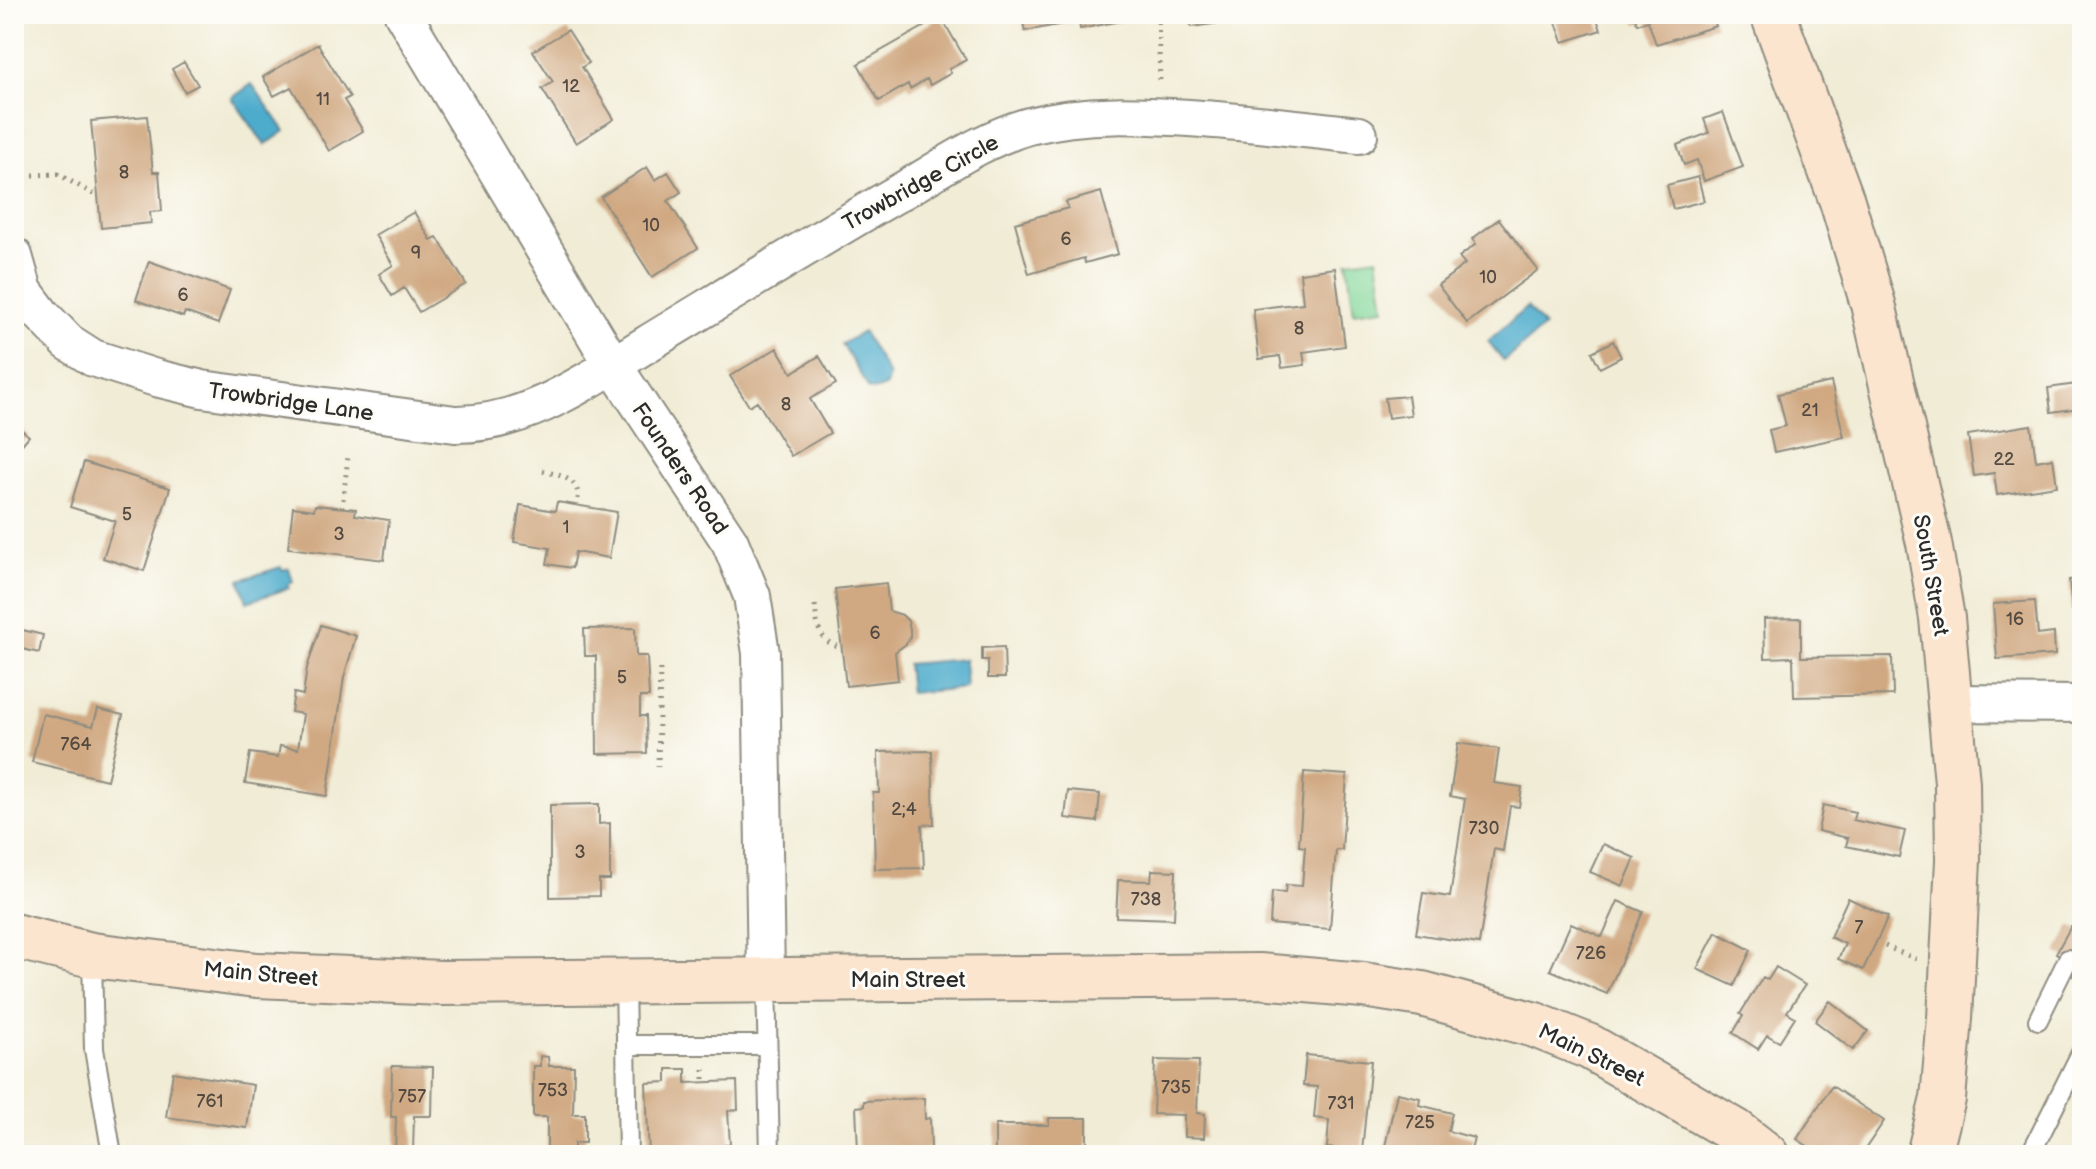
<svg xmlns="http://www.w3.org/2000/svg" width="2096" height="1169" font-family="'Balsamiq Sans',sans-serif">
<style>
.green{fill:#82d799;stroke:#568162;stroke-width:2}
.water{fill:#4daccc;stroke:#3c6c7c;stroke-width:2}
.building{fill:#d0a982}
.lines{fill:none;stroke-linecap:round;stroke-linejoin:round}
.lane-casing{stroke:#8e8c80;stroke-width:22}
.street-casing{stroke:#8e8c80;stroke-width:40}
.secondary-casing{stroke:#8e8c80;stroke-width:48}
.path{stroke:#8e8c80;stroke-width:5;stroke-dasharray:2 6;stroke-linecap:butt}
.lane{stroke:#fff;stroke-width:18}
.street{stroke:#fff;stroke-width:36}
.secondary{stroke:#fbe5cf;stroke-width:44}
.labels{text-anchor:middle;stroke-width:6;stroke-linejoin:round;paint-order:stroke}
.number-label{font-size:18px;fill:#544a41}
.street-label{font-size:22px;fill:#2b2b2b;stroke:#fdfcf7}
</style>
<rect width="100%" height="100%" fill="#fdfcf7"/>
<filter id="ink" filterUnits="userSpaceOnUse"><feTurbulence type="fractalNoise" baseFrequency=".0125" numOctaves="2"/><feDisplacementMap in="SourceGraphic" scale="16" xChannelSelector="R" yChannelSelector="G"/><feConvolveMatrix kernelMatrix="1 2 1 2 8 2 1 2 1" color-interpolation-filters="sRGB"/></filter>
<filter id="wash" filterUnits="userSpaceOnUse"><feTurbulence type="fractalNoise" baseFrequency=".006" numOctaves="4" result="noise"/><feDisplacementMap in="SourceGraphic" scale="32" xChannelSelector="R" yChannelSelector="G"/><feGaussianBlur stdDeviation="1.8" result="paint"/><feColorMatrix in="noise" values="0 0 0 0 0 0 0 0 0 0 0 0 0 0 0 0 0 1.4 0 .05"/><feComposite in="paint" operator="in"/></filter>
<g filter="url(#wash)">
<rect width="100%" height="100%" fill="#f1ecd6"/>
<path class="green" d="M 1377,257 L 1384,308 L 1354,312 L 1347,261 Z"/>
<path class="water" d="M 252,84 L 285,131 L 265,145 L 232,98 Z
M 1527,307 L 1544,327 L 1504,361 L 1488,341 Z
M 863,332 L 889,376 L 886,386 L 878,390 L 869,389 L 842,344 Z
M 281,567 L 283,570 L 289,568 L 293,582 L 288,584 L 289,588 L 247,602 L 240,580 Z
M 964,659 L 966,688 L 910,693 L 907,664 Z"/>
<g id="blocks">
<path class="building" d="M 1021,14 L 1120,14 L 1121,21 L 1080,29 L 1079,21 L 1025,31 Z
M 1189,14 L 1267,14 L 1267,17 L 1191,27 Z
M 1553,14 L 1595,14 L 1601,30 L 1563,42 Z
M 1634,14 L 1712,14 L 1716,26 L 1656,44 L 1648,21 L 1637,24 Z
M 941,17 L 966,60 L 949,69 L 951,73 L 930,85 L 927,79 L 910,89 L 908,84 L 879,101 L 858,64 Z
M 568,30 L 589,63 L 582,67 L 614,119 L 576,143 L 542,89 L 553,82 L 533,51 Z
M 318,44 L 350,97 L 344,100 L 363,131 L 329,151 L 291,87 L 274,96 L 263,77 Z
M 184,62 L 198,85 L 185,92 L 172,69 Z
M 1723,112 L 1743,167 L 1704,181 L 1697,160 L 1684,165 L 1677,145 L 1709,133 L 1704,119 Z
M 147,116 L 153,172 L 159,172 L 162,211 L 150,212 L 151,223 L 101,228 L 91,121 Z
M 647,167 L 655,180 L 668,172 L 681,192 L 668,201 L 698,248 L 652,277 L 601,197 Z
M 1698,177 L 1704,201 L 1673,209 L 1667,185 Z
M 1101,192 L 1118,254 L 1085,263 L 1084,258 L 1029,274 L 1015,223 L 1068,208 L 1066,202 Z
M 414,212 L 431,240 L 437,237 L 466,284 L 419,312 L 404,288 L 392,296 L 379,274 L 393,265 L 375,235 Z
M 1499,219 L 1538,270 L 1467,323 L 1438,285 L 1465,264 L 1459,257 L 1476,244 L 1472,239 Z
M 149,261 L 230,290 L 218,324 L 185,312 L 183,317 L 136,300 Z
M 1335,268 L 1345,346 L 1303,352 L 1305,365 L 1282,368 L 1280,356 L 1259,359 L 1253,309 L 1303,303 L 1300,273 Z
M 1613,341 L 1621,357 L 1600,368 L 1592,352 Z
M 777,348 L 792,373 L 819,356 L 836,384 L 810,399 L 830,433 L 791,456 L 757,401 L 749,406 L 730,376 Z
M 1831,382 L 1844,437 L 1774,452 L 1769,430 L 1786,426 L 1778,394 Z
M 2077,384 L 2080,408 L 2051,412 L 2048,388 Z
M 1408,396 L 1411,415 L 1388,418 L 1385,398 Z
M 14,423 L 29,436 L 14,454 Z
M 2031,425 L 2036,461 L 2053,458 L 2057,486 L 1997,495 L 1994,473 L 1974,476 L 1968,435 Z
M 84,462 L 170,488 L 144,571 L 103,558 L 115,521 L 70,507 Z
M 557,502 L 617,512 L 609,558 L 575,552 L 572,568 L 547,564 L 550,548 L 514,542 L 520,505 L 555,511 Z
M 315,505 L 356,509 L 355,515 L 389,520 L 384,560 L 288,548 L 293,507 L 314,510 Z
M 2082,579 L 2082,609 L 2072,610 L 2069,580 Z
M 886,583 L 889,611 L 902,615 L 908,621 L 910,629 L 910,637 L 906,644 L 895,652 L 898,680 L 846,686 L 835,589 Z
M 2035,601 L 2038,635 L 2054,633 L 2055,655 L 1997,659 L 1993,604 Z
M 1801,618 L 1801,657 L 1892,656 L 1893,695 L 1794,697 L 1793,657 L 1765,658 L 1764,619 Z
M 321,625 L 356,636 L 344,677 L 327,796 L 245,783 L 250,753 L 278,757 L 280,746 L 298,749 L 303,714 L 291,712 L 294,693 L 303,695 L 307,668 Z
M 14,628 L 43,635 L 39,653 L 14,647 Z
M 635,628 L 636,656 L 647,656 L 649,697 L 640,697 L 640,716 L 646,716 L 647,753 L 597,754 L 596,656 L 585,656 L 584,629 Z
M 1004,647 L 1005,678 L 988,678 L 988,660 L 982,660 L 982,648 Z
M 98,709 L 123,715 L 107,780 L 32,762 L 43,714 L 93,726 Z
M 1458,743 L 1499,749 L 1494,783 L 1522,787 L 1519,807 L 1510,806 L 1503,851 L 1494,849 L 1479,944 L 1416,934 L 1423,893 L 1450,897 L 1465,799 L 1450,796 Z
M 932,751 L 934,824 L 922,825 L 924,868 L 875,869 L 873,793 L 879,793 L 878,752 Z
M 1304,772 L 1347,775 L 1342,850 L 1336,850 L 1330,929 L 1270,924 L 1272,892 L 1285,893 L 1286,885 L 1302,886 L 1305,847 L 1299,846 Z
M 1068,791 L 1100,794 L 1097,822 L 1065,818 Z
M 599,804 L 599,824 L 610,823 L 610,880 L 599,880 L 599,896 L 550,897 L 550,805 Z
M 1823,805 L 1855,812 L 1853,820 L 1905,831 L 1899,857 L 1846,846 L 1848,838 L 1818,831 Z
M 1603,844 L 1635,858 L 1623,886 L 1590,872 Z
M 1152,870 L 1176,871 L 1174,919 L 1116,917 L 1118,880 L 1151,881 Z
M 1848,898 L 1888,917 L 1863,970 L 1838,959 L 1845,944 L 1830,937 Z
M 1618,901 L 1643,912 L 1607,994 L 1550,970 L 1571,923 L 1602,937 Z
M 2071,926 L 2082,932 L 2082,981 L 2073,976 L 2079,965 L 2056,953 Z
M 1716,932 L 1751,950 L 1734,986 L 1697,969 Z
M 1776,967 L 1805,985 L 1787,1012 L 1795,1017 L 1779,1042 L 1767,1035 L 1758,1049 L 1733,1033 L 1743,1016 L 1740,1014 L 1763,977 L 1768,980 Z
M 1830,1001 L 1868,1031 L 1853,1050 L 1815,1021 Z
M 1306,1055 L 1371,1061 L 1362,1151 L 1327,1148 L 1329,1120 L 1314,1118 L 1317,1087 L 1303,1086 Z
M 540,1056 L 548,1057 L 549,1066 L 574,1066 L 573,1114 L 585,1114 L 585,1143 L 574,1143 L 574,1155 L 555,1155 L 556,1149 L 547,1149 L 547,1117 L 533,1117 L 533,1066 L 540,1066 Z
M 1155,1060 L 1199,1061 L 1197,1113 L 1205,1114 L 1204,1138 L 1184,1137 L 1184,1115 L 1153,1114 Z
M 392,1066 L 433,1067 L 432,1116 L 414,1116 L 413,1152 L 422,1152 L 422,1155 L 395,1155 L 396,1117 L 391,1117 Z
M 667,1069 L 686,1069 L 686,1083 L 737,1081 L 738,1110 L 728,1111 L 730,1145 L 725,1145 L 725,1155 L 649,1155 L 646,1083 L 667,1082 Z
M 173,1072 L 253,1085 L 247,1128 L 166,1117 Z
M 1832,1086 L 1884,1121 L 1861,1155 L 1821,1155 L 1797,1139 Z
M 1397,1093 L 1420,1098 L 1419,1105 L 1452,1113 L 1448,1131 L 1474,1138 L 1470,1155 L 1429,1155 L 1408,1149 L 1407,1155 L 1383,1155 Z
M 924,1098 L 925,1119 L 930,1118 L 931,1149 L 924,1149 L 924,1155 L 874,1155 L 874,1150 L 858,1150 L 856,1107 L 864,1106 L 864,1101 Z
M 1049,1118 L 1087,1118 L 1087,1155 L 995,1155 L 995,1125 L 1049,1125 Z"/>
</g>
</g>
<g filter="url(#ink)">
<use href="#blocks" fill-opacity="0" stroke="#8e8c80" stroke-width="2"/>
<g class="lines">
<defs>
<path id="lane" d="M 92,955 L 94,1049 L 112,1155
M 766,980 L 770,1155
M 625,981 L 628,1155
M 2038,1020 L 2068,959
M 626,1045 L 767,1045
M 2030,1155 L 2082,1051"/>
<path id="street" d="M 403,14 L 613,365 L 730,542 L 752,596 L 761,653 L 766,980
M 14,256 L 24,291 L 42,315 L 68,342 L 93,358 L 156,378 L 202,389 L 455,424 C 526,425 588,380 647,344 C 731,293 815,241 900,192 C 942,168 982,139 1029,126 C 1086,111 1144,115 1203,119 C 1255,123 1307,129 1359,135
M 1951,703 L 2082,704"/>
<path id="secondary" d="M 1773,14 L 1842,201 L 1873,304 L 1929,543 L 1942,618 L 1957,783 L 1958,860 L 1950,1018 L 1943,1099 L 1929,1155
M 14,936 L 92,955 L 257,975 L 442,983 L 1259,976 L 1363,985 L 1422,994 L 1535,1025 L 1590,1047 L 1735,1131 L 1766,1155"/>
</defs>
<use href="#lane" class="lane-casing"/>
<use href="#street" class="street-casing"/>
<use href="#secondary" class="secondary-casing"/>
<path class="path" d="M 1158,14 L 1160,82
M 2076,14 L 2082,16
M 33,175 L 58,174 L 98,197
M 543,471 C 563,476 583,480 577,505
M 342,508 L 348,457
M 815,605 C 817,627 818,641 842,648
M 658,767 L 660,665
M 1885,946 L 1916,959
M 704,1069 L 704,1084"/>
<use href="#lane" class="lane"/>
<use href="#street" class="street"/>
<use href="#secondary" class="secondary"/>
</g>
</g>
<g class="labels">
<g class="number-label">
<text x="571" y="92">12</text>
<text x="323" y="105">11</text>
<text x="124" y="178">8</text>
<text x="651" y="231">10</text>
<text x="1066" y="245">6</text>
<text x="416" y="259">9</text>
<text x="1488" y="283">10</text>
<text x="183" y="301">6</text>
<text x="1299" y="334">8</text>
<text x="786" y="410">8</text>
<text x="1810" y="416">21</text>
<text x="2004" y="465">22</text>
<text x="127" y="520">5</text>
<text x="566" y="533">1</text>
<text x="339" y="540">3</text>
<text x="2015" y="625">16</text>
<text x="875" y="639">6</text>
<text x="622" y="683">5</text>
<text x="76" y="750">764</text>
<text x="904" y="815">2;4</text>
<text x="1484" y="834">730</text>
<text x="580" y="858">3</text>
<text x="1146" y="905">738</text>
<text x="1859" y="933">7</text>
<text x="1591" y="959">726</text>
<text x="1176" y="1093">735</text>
<text x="553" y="1096">753</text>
<text x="412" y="1102">757</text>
<text x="210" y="1107">761</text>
<text x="1341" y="1109">731</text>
<text x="1420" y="1128">725</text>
</g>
<g class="street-label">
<text transform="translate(920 182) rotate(-29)" y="8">Trowbridge Circle</text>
<text transform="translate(291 401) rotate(8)" y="8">Trowbridge Lane</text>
<text transform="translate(681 468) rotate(56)" y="8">Founders Road</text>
<text transform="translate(1932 575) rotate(80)" y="8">South Street</text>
<text transform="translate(261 973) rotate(5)" y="8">Main Street</text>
<text x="908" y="987">Main Street</text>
<text transform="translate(1592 1054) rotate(26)" y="8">Main Street</text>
</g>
</g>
<rect width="2096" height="1169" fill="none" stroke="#fdfcf7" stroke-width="48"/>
</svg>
